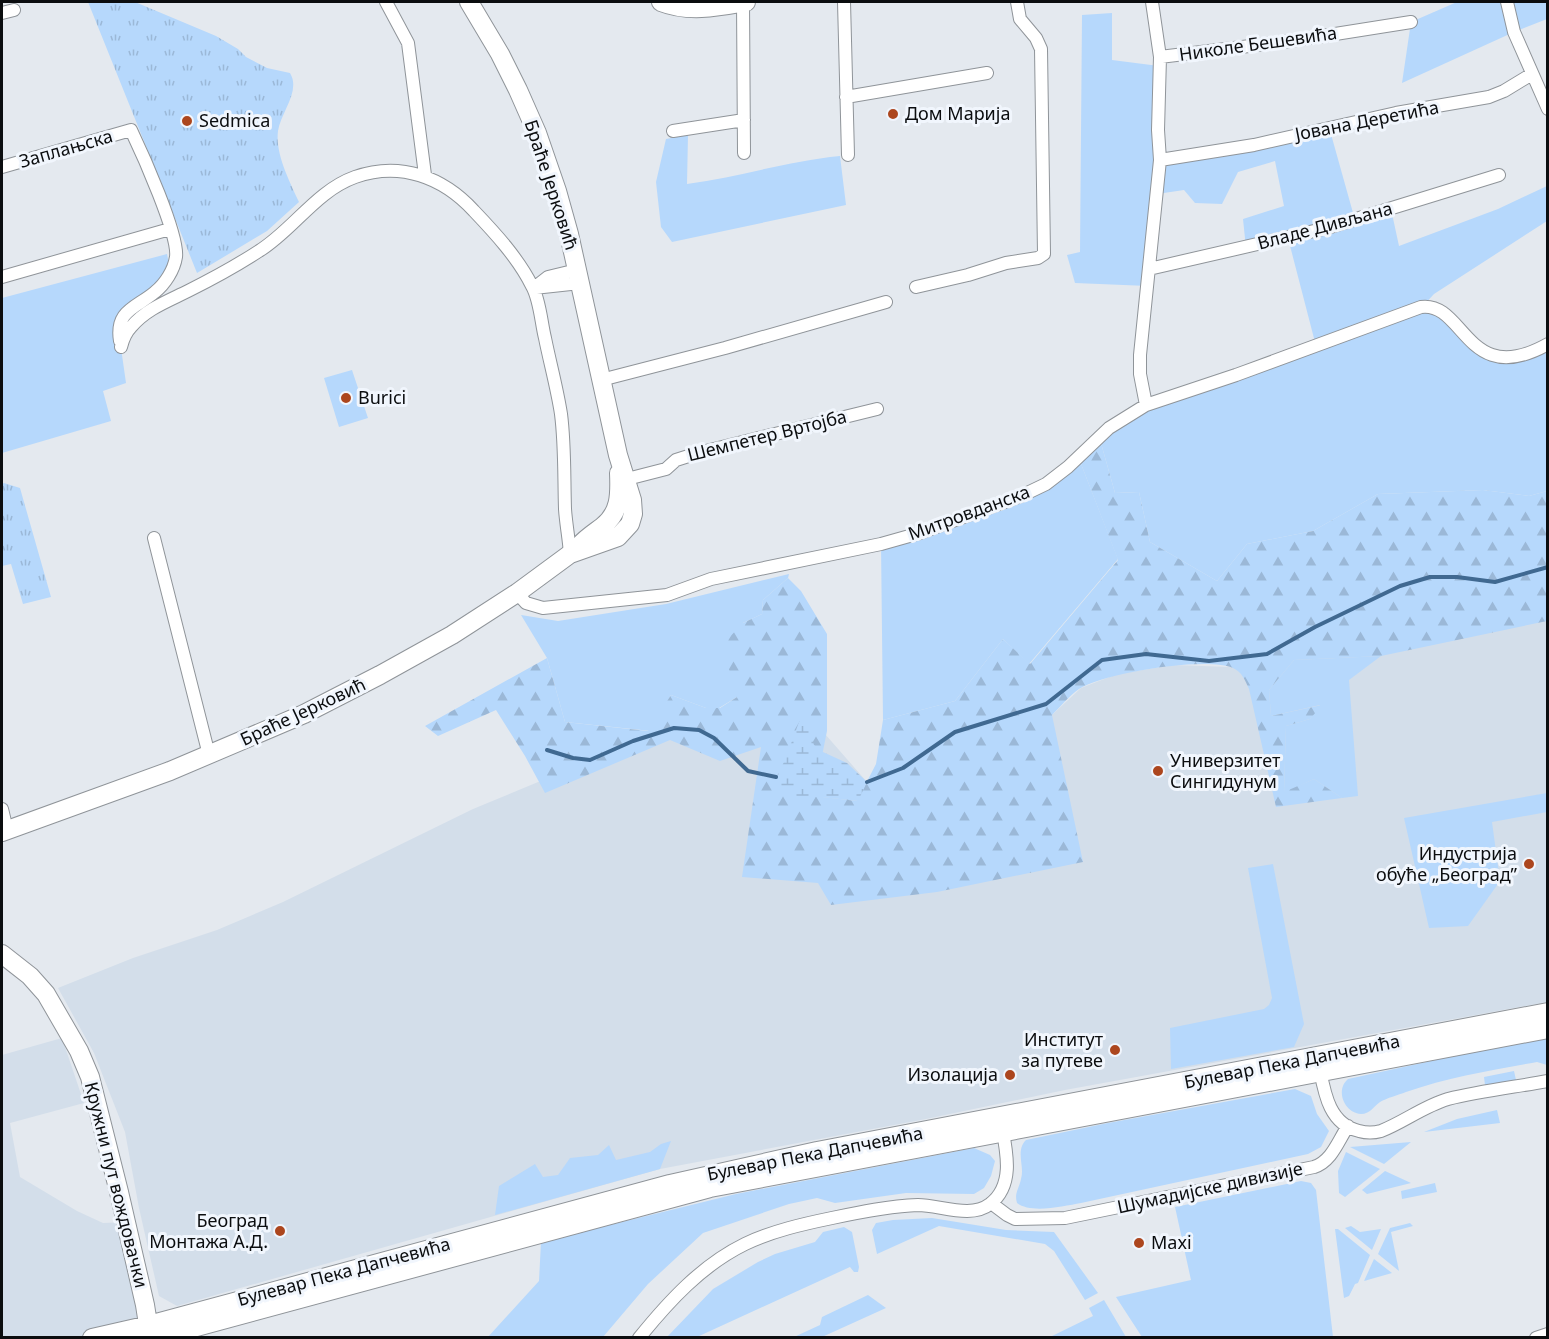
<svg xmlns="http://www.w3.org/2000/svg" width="1549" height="1339" font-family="'Noto Sans',sans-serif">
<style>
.built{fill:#d3deea}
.green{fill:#b6d8fc}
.forest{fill:url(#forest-firs)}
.wetland{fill:url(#wetland-marsh)}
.park{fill:url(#park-tufts)}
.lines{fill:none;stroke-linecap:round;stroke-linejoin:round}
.stream{stroke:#406991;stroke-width:4}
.street-casing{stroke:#8f9499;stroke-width:14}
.secondary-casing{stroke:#8f9499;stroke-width:20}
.street{stroke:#fff;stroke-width:12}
.secondary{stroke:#fff;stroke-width:18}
.poi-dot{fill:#ac461e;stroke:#f1f6fd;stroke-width:2}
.labels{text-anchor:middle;stroke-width:6;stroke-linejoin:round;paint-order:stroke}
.street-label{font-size:18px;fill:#0b0d0f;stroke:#f1f6fd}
.poi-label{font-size:18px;fill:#0b0d0f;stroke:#f1f6fd;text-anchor:start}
</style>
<defs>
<pattern id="forest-firs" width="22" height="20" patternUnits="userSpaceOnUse" patternTransform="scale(1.5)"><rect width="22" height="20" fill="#b6d8fc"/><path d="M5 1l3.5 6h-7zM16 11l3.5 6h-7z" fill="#9bb8d7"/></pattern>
<pattern id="wetland-marsh" width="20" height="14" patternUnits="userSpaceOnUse" patternTransform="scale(1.5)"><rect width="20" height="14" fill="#b6d8fc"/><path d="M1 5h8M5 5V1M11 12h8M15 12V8" fill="none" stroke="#9bb8d7"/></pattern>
<pattern id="park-tufts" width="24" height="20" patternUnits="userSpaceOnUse" patternTransform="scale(1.5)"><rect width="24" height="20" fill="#b6d8fc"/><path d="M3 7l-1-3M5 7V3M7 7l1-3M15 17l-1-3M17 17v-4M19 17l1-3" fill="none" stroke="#9bb8d7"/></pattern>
</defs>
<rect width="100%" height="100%" fill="#e4e9ef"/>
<path class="built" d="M 1547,567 L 1547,1002 L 1065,1090 L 926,1119 L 660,1169 L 177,1306 L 159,1296 L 139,1208 L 125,1132 L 94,1053 L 58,988 L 133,958 L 217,930 L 283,902 L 473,809 L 625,746 L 811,718 L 867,782 L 955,732 L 1053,714 L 1081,688 L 1117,674 L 1174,665 L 1230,667 Z
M 62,1038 L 84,1103 L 10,1123 L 20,1177 L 77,1211 L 103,1223 L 126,1222 L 149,1325 L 92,1337 L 2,1338 L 2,1055 Z"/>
<path class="green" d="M 1457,2 L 1547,2 L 1547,19 L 1514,32 L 1402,83 L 1411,22 Z
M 1112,13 L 1112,60 L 1159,66 L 1160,160 L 1329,127 L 1355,220 L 1391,209 L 1399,246 L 1498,209 L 1547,186 L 1547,221 L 1434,294 L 1422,307 L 1457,326 L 1503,357 L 1547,344 L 1547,491 L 1529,496 L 1483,490 L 1378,494 L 1313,531 L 1247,544 L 1217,581 L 1150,542 L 1139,492 L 1115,493 L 1099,436 L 1122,419 L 1316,346 L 1288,238 L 1246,248 L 1243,219 L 1284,206 L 1275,161 L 1238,172 L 1222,204 L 1195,203 L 1184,190 L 1157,194 L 1148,286 L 1075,283 L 1067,255 L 1080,252 L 1082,15 Z
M 688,135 L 687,184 C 739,177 788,161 840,156 L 846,205 L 672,242 L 661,227 L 656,182 L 666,139 Z
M 167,254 L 169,265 L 166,273 L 135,305 L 119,334 L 126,383 L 103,391 L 111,421 L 2,453 L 2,298 Z
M 352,370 L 368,418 L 339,427 L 324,378 Z
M 1078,456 L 1118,559 L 1029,664 L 1003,639 L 955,701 L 883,720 L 881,544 L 1021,496 Z
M 789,574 L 788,578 L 763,600 L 762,614 L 743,623 L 737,697 L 719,708 L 706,708 L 671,695 L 651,731 L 565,722 L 547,658 L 521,615 L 558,621 L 666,604 Z
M 1381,656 L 1349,680 L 1358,796 L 1342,798 L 1314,779 L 1284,793 L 1286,726 L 1310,719 L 1320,705 L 1271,716 L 1269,690 L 1294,660 Z
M 1547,793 L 1547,812 L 1492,822 L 1500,881 L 1468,926 L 1429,928 L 1404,818 Z
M 1273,864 L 1304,1024 L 1294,1047 L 1171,1069 L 1170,1028 L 1264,1009 L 1269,1005 L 1272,998 L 1248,868 Z
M 1547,1038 L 1547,1065 L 1537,1062 C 1493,1070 1449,1077 1406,1092 C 1398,1095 1387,1098 1380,1102 C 1373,1107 1370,1114 1361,1114 C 1344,1113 1335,1090 1348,1079 L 1473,1052 Z
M 1514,1071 L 1516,1080 L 1485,1085 L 1484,1077 Z
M 1295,1089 L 1311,1096 L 1317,1114 L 1329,1131 L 1321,1147 L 1308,1154 L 1081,1203 C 1064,1206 1031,1214 1017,1203 C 1014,1193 1019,1189 1021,1179 C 1025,1166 1015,1151 1026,1140 L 1108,1123 Z
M 1497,1110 L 1500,1123 L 1424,1132 L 1457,1119 Z
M 671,1141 L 660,1169 L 495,1215 L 499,1186 L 535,1164 L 543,1177 L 558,1175 L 570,1158 L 598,1155 L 609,1145 L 616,1160 L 650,1152 L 661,1144 Z
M 1411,1142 L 1384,1164 L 1350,1147 Z
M 974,1148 L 990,1155 L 995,1161 L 991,1176 L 984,1188 L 974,1194 L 906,1193 L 835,1203 L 817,1198 L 789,1204 L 703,1233 L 648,1284 L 603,1337 L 487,1338 L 539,1281 L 541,1242 L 736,1194 Z
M 1346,1152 L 1380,1169 L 1345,1197 L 1339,1193 L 1338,1171 Z
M 1385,1171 L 1411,1183 L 1367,1194 L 1362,1190 Z
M 1301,1181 L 1311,1183 L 1316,1190 L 1333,1337 L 1142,1337 L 1116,1297 L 1191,1280 L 1175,1207 Z
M 1435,1183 L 1437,1192 L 1402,1199 L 1401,1191 Z
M 932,1218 L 1006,1230 L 1054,1232 L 1098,1293 L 1085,1300 L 1054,1251 L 1045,1244 L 939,1226 L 877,1254 L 872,1230 L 876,1223 L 893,1220 Z
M 1410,1223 L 1413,1226 L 1391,1232 L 1399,1271 L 1378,1254 L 1390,1228 Z
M 1351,1226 L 1360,1232 L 1381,1229 L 1372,1250 L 1345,1228 Z
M 844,1227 L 852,1232 L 859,1267 L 858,1272 L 854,1272 L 850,1267 L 697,1337 L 667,1337 L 713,1289 L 758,1262 L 775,1254 L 815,1242 L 823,1232 Z
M 1335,1229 L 1338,1229 L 1370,1255 L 1358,1283 L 1355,1284 L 1349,1296 L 1344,1298 Z
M 1374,1259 L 1392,1273 L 1364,1281 Z
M 868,1295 L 886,1308 L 822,1337 L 794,1337 L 820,1325 L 822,1317 Z
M 1104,1300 L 1126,1337 L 1050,1337 L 1093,1316 L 1089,1308 Z"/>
<path class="forest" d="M 1099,436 L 1115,493 L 1139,492 L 1150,542 L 1217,581 L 1247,544 L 1313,531 L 1378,494 L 1483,490 L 1529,496 L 1547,491 L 1547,621 L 1381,656 L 1294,660 L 1269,690 L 1271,716 L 1322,705 L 1310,719 L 1286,726 L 1284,792 L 1314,779 L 1342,798 L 1276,807 L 1249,689 C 1245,680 1242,672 1233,668 C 1207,656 1103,673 1079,689 C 1069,696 1061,706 1052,715 L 1083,862 L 937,892 L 831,905 L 818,883 L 742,877 L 761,747 L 720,761 L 670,740 L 545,793 L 525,756 L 496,710 L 438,736 L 425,726 L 547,658 L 565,722 L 648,731 L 671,695 L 706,708 L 720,708 L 737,697 L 722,645 L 743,623 L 762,614 L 763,600 L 788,578 L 801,591 L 827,634 L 827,731 L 814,796 L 857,801 L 876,764 L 883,720 L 955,701 L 1003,639 L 1030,664 L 1118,560 L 1078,456 Z"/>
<path class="wetland" d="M 799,722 L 807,722 L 814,745 L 823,752 L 847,763 L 867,782 L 858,801 L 821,797 L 789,797 L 775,780 L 785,760 Z"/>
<path class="park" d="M 88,2 L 135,2 L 216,36 L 238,49 L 246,57 L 267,68 L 290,73 C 301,91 281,112 278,131 C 275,154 290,182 299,202 L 267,231 L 197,273 Z
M 4,483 L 20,488 L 51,597 L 23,604 L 11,564 L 2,566 L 2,484 Z"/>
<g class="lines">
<path class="stream" d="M 547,750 L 573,758 L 590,760 L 633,741 L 674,728 L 699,730 L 714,738 L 748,771 L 776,777
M 867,782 L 903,768 L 955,732 L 1046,704 L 1102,660 L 1146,654 L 1209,661 L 1267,654 L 1315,627 L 1400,586 L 1430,577 L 1457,577 L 1495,582 L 1548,567"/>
<defs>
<path id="street" d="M 386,2 L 408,43 L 425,175
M 743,2 L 744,153
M 844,2 L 848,155
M 1507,2 L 1514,32 L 1548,109
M 2,13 L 14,10
M 1160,57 L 1291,41 L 1411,22
M 846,97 L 987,73
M 673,131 L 744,120
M 1160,160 L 1254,145 L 1396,113 L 1489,97 L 1504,91 L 1532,74
M 2,167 L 131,130 C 142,153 179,235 176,257 C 174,270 165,284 155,292 C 136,308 115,310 120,341
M 1149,269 L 1327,228 L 1499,175
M 2,277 L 170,229
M 916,287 L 968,275 L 1006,263 L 1038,258 L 1044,254 L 1041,49 L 1036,38 L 1020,19 L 1017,2
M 534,288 L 548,277 L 577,270
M 534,288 L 580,283
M 121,347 C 123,339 125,333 131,327 C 146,309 168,301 188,291 C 212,279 236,266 259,251 C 293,230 316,191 355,177 C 400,161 443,177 474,211 C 495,233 518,258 532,286 C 540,300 541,322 545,338 C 550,363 557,388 561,414 C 565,445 564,477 565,509 C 566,524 569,539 570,554
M 601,380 L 725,348 L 886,302
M 1146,405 L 1140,374 L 1140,355 L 1160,160 L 1158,130 L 1160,57 L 1152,2
M 627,479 L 666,469 L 676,460 L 698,453 L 877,409
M 154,538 L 209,755
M 517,593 L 526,603 L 543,608 L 667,595 L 711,579 L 881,544 L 920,533 L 1021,496 L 1046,484 L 1068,467 L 1109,428 L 1146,405 L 1236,375 L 1421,307 C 1465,301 1466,390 1548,344
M 2,809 L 7,830
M 1319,1065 C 1324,1090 1328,1124 1359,1131 C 1366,1133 1374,1133 1381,1131 C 1404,1122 1424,1106 1448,1099 C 1480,1091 1515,1087 1548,1081
M 991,1203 L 1007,1215 L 1015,1219 L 1065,1218 L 1314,1167 C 1332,1161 1338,1141 1348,1126
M 639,1338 C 669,1301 702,1265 745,1244 C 772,1231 803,1224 832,1218 C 860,1212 889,1206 918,1205 C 940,1205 971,1219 990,1204 C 1014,1186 1007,1153 1002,1127
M 1536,1338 L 1548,1334"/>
<path id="secondary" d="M 661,2 C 689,13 718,7 746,2
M 579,546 C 586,538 594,533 602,527 C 620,513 620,495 619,473
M 2,832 L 170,771 L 304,714 L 380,675 L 452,635 L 517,593 L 570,554 L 618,537 L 630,524 L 633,514 L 632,500 L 618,455 L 569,234 L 557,191 L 537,133 L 518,90 L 500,54 L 469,2
M 2,954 L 30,976 L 46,994 L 79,1051 L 90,1077 L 119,1192 L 145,1305 L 150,1337
M 92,1338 L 149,1325 L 670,1184 L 817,1151 L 1548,1012
M 156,1338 L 710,1188 L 1548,1029"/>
</defs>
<use href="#street" class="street-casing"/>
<use href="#secondary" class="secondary-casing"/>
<use href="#street" class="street"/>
<use href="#secondary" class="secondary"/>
</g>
<g class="poi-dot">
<circle cx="893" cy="114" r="6"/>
<circle cx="187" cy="121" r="6"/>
<circle cx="346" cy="398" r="6"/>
<circle cx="1158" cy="771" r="6"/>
<circle cx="1529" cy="864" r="6"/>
<circle cx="1115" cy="1050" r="6"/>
<circle cx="1010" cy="1075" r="6"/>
<circle cx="280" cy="1231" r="6"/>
<circle cx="1139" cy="1243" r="6"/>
</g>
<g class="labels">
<g class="street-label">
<text transform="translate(1258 44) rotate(-8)" y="6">Николе Бешевића</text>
<text transform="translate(1367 121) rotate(-11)" y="6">Јована Деретића</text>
<text transform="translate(66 149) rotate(-16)" y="6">Заплањска</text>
<text transform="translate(551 185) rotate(72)" y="6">Браће Јерковић</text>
<text transform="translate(1325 226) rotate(-15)" y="6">Владе Дивљана</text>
<text transform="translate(767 436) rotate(-14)" y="6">Шемпетер Вртојба</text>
<text transform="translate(969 513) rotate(-20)" y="6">Митровданска</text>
<text transform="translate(303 712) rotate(-25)" y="6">Браће Јерковић</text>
<text transform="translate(1292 1062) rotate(-11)" y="6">Булевар Пека Дапчевића</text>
<text transform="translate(815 1154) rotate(-11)" y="6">Булевар Пека Дапчевића</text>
<text transform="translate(116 1185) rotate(76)" y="6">Кружни пут вождовачки</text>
<text transform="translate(1210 1188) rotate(-12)" y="6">Шумадијске дивизије</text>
<text transform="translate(344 1272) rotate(-15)" y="6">Булевар Пека Дапчевића</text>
</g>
<g class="poi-label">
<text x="905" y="120">Дом Марија</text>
<text x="199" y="127">Sedmica</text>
<text x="358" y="404">Burici</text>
<text x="1170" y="767">Универзитет<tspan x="1170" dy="21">Сингидунум</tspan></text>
<text x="1517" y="860" text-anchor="end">Индустрија<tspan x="1517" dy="21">обуће „Београд”</tspan></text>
<text x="1103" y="1046" text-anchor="end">Институт<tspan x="1103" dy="21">за путеве</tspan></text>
<text x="998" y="1081" text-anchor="end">Изолација</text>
<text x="268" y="1227" text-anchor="end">Београд<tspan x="268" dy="21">Монтажа А.Д.</tspan></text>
<text x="1151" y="1249">Maxi</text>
</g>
</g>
<rect width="1549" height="1339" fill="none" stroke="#0b0d0f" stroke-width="6"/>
</svg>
